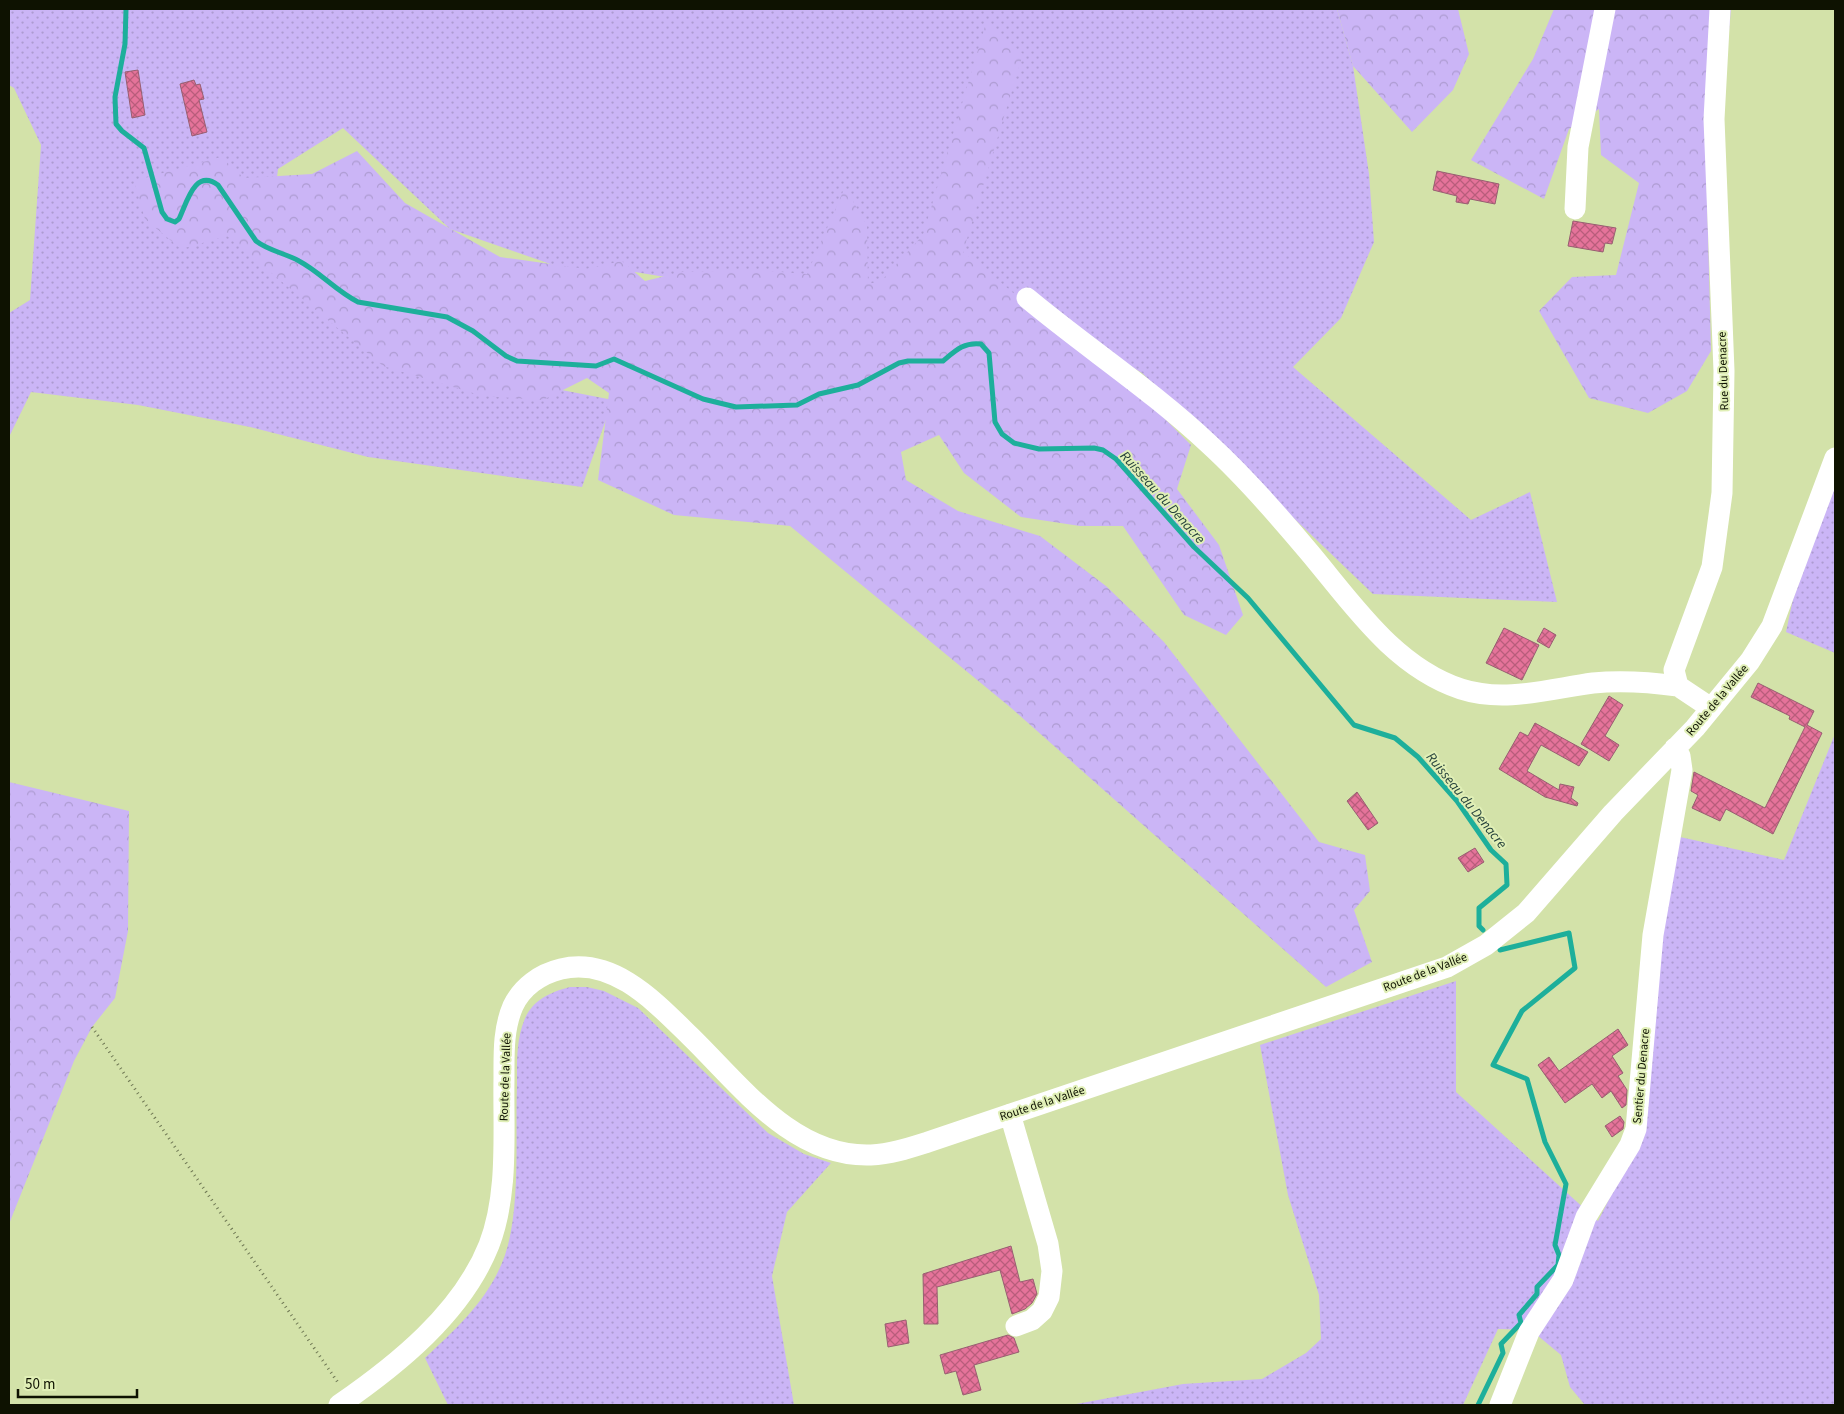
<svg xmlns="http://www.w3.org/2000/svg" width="1844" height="1414" font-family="'Source Sans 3',sans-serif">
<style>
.grass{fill:url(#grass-dots)}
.forest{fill:url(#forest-crowns)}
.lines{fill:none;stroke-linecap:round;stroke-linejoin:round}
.stream{stroke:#1daf9b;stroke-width:5}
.building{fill:url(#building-cross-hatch);stroke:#975f71}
.path{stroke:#6f7854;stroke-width:3;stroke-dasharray:1 4;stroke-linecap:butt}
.minor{stroke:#fff;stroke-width:21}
.labels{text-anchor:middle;stroke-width:4;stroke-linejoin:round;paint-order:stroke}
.street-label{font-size:12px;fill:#0e1201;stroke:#e0efb6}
.water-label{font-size:14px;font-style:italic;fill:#25413b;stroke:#e0efb6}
</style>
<defs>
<pattern id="grass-dots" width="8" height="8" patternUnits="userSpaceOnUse" patternTransform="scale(1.25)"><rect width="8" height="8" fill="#cbb5f6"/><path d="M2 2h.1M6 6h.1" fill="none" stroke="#ad9bd1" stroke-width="1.8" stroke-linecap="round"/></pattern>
<pattern id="forest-crowns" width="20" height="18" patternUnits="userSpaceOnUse" patternTransform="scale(1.25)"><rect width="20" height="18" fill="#cbb5f6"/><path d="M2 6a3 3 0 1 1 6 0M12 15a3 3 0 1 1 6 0" fill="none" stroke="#ad9bd1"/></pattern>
<pattern id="building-cross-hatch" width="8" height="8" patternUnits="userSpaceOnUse" patternTransform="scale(1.25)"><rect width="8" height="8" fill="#e5739a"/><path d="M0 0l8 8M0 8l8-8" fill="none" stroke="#b85d7b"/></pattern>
</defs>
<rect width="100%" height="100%" fill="#d3e2a9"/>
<path class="grass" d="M 9,9 L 1337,9 L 1353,66 L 1369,174 L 1374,242 L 1341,318 L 1293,367 L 1471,520 L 1530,492 L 1557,602 L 1373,594 L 1142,373 L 1001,290 L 837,318 L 762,293 L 635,272 L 602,282 L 450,229 L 343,128 L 278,169 L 273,212 L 506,379 L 613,400 L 582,487 L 368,457 L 250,427 L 138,405 L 31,392 L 9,437 L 9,313 L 30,300 L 41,145 L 14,88 L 9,85 Z
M 1835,485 L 1835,653 L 1786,632 L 1793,599 Z
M 1835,734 L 1835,1405 L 1585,1405 L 1570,1387 L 1561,1355 L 1531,1330 L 1498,1329 L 1463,1405 L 1071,1405 L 1183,1384 L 1262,1379 L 1306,1353 L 1321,1339 L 1319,1295 L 1288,1195 L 1260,1045 L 1456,981 L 1456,1092 L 1598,1221 L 1641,1136 L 1665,916 L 1680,837 L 1784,860 Z
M 570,987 L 587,987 L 604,991 L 638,1008 L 768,1133 L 804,1154 L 831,1163 L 787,1212 L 772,1276 L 794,1405 L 448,1405 L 425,1358 C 458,1327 490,1298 505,1255 C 521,1208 515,1135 517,1085 C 517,1065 516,1041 524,1021 C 531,1001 550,992 570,987 Z"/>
<path class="forest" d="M 1337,9 L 1458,9 L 1469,54 L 1453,90 L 1412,132 L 1353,66 Z
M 1554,9 L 1731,9 L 1727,54 L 1706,156 L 1711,351 L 1687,391 L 1648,413 L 1589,398 L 1539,311 L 1572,277 L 1616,275 L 1639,183 L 1601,155 L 1599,109 L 1569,129 L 1544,199 L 1471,160 L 1533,59 Z
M 986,23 L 1023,54 L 963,252 L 1151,405 L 1191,445 L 1177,489 L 1219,545 L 1243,615 L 1226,635 L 1184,615 L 1123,526 L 1080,526 L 1021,517 L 964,473 L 939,435 L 901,452 L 906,480 L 958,511 L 1040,536 L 1106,586 L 1164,642 L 1319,842 L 1365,855 L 1370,891 L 1354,910 L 1372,962 L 1326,987 L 1010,707 L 790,526 L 674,515 L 598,480 L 609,393 L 587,378 L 543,400 L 483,396 L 383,366 L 227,236 L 181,249 L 145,219 L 134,181 L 221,157 L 244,178 L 312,174 L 357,151 L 405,203 L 500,257 L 586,269 L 622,261 L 645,281 L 682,272 L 756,270 L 807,274 L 845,187 L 867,226 L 868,284 L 881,281 L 923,235 Z
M 9,782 L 129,811 L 128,931 L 115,998 L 92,1027 L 74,1061 L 9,1224 Z"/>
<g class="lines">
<path class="stream" d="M 126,9 L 125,44 L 115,97 L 116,124 L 122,131 L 144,148 L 162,212 L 167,219 L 175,222 L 179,219 C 187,202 195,168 218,185 L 256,241 C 269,251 285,253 299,261 C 320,272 336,291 358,302 L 447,317 L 473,331 L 506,356 L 517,361 L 596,366 L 614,359 L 703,399 L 736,407 L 797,405 L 819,394 L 858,385 L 899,363 L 908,361 L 943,361 C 956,350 964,342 981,344 L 989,353 L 995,422 L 1002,434 L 1014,443 L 1039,449 L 1094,448 L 1103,450 L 1116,459 L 1194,547 L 1248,598 L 1354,725 L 1395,738 L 1418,757 L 1457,801 L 1491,850 L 1506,864 L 1507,885 L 1479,908 L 1479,926 L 1483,930
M 1478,1405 L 1503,1353 L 1501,1344 L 1521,1323 L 1519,1315 L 1537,1294 L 1537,1287 L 1558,1265 L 1559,1255 L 1555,1245 L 1566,1184 L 1545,1142 L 1527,1079 L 1493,1065 L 1522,1011 L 1575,968 L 1569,933 L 1500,950"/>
</g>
<path class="building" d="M 138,70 L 145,115 L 132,118 L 125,72 Z
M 194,80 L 196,85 L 200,84 L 204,99 L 199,100 L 207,132 L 192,136 L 180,84 Z
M 1437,171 L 1499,184 L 1495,204 L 1470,199 L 1468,204 L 1456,202 L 1457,196 L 1433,190 Z
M 1573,221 L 1616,228 L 1612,244 L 1605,243 L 1603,252 L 1568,246 Z
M 1504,628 L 1539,645 L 1522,680 L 1486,663 Z
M 1544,628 L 1556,635 L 1549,648 L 1537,641 Z
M 1758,683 L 1814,711 L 1807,725 L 1822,733 L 1773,834 L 1726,809 L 1720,821 L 1692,808 L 1698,795 L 1691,791 L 1694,772 L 1765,808 L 1805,727 L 1789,719 L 1790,716 L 1751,697 Z
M 1609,696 L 1623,705 L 1605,736 L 1619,745 L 1609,761 L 1581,744 Z
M 1535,723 L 1588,752 L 1579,766 L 1541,745 L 1527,771 L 1559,790 L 1560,784 L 1574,787 L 1571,798 L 1578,803 L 1577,806 L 1545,797 L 1499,769 L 1520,732 L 1528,736 Z
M 1357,792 L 1378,823 L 1368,830 L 1347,801 Z
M 1475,848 L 1484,862 L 1468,872 L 1458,858 Z
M 1618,1029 L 1628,1045 L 1612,1056 L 1623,1073 L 1618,1076 L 1627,1090 L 1626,1105 L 1622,1108 L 1611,1091 L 1602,1098 L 1592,1084 L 1565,1103 L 1538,1065 L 1549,1057 L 1559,1071 Z
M 1620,1116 L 1624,1122 L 1623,1129 L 1612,1137 L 1605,1126 Z
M 1011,1246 L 1020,1282 L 1033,1279 L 1037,1294 L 1032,1303 L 1025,1309 L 1012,1314 L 1000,1270 L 937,1287 L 938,1324 L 924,1324 L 923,1274 Z
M 906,1320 L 909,1343 L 888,1347 L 885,1324 Z
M 1008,1335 L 1014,1338 L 1019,1352 L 974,1365 L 981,1390 L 963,1395 L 956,1371 L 945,1374 L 940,1355 Z"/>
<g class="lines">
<path class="path" d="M 92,1027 L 339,1384"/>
<path class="minor" d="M 1575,209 L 1578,147 L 1605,9
M 1027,298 C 1087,348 1153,391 1210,445 C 1246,478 1278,515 1309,552 C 1352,603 1394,667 1461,689 C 1504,703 1549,689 1593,683 C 1622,680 1649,682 1678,686
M 1711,708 L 1678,686 L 1674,670 L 1712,567 L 1722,493 L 1724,371 L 1714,119 L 1720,9
M 1010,1114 L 1048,1244 L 1052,1271 L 1049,1297 L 1042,1311 L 1032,1320 L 1016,1326
M 339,1405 C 397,1365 462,1313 489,1245 C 509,1193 503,1132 504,1078 C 504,1054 503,1029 513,1006 C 522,987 540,974 561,969 C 614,956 657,1004 691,1037 C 741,1086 794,1158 871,1155 C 891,1154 909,1148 928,1142 L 1447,967 L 1486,945 L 1526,913 L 1613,813 L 1695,728 L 1750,661 L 1772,626 L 1835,458
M 1500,1405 L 1529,1332 L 1563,1280 L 1586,1217 L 1630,1145 L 1636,1129 L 1653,935 L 1682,770 L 1680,756 L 1675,748"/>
</g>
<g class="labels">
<g class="street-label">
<text transform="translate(1723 371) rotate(-92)" y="4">Rue du Denacre</text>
<text transform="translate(1717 700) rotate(-50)" y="4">Route de la Vallée</text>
<text transform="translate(1425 972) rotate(-21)" y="4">Route de la Vallée</text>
<text transform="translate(1641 1076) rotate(-85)" y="4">Sentier du Denacre</text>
<text transform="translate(505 1077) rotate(-88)" y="4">Route de la Vallée</text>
<text transform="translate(1042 1103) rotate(-18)" y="4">Route de la Vallée</text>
</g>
<g class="water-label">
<text transform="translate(1163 497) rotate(48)" y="5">Ruisseau du Denacre</text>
<text transform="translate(1467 800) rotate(51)" y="5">Ruisseau du Denacre</text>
</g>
</g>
<rect width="1844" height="1414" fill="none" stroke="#0e1201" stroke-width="20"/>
<path d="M18 1389v8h119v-8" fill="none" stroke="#0e1201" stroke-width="2.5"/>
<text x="25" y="1389" font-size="15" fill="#0e1201" stroke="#e0efb6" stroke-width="4" paint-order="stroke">50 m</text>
</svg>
